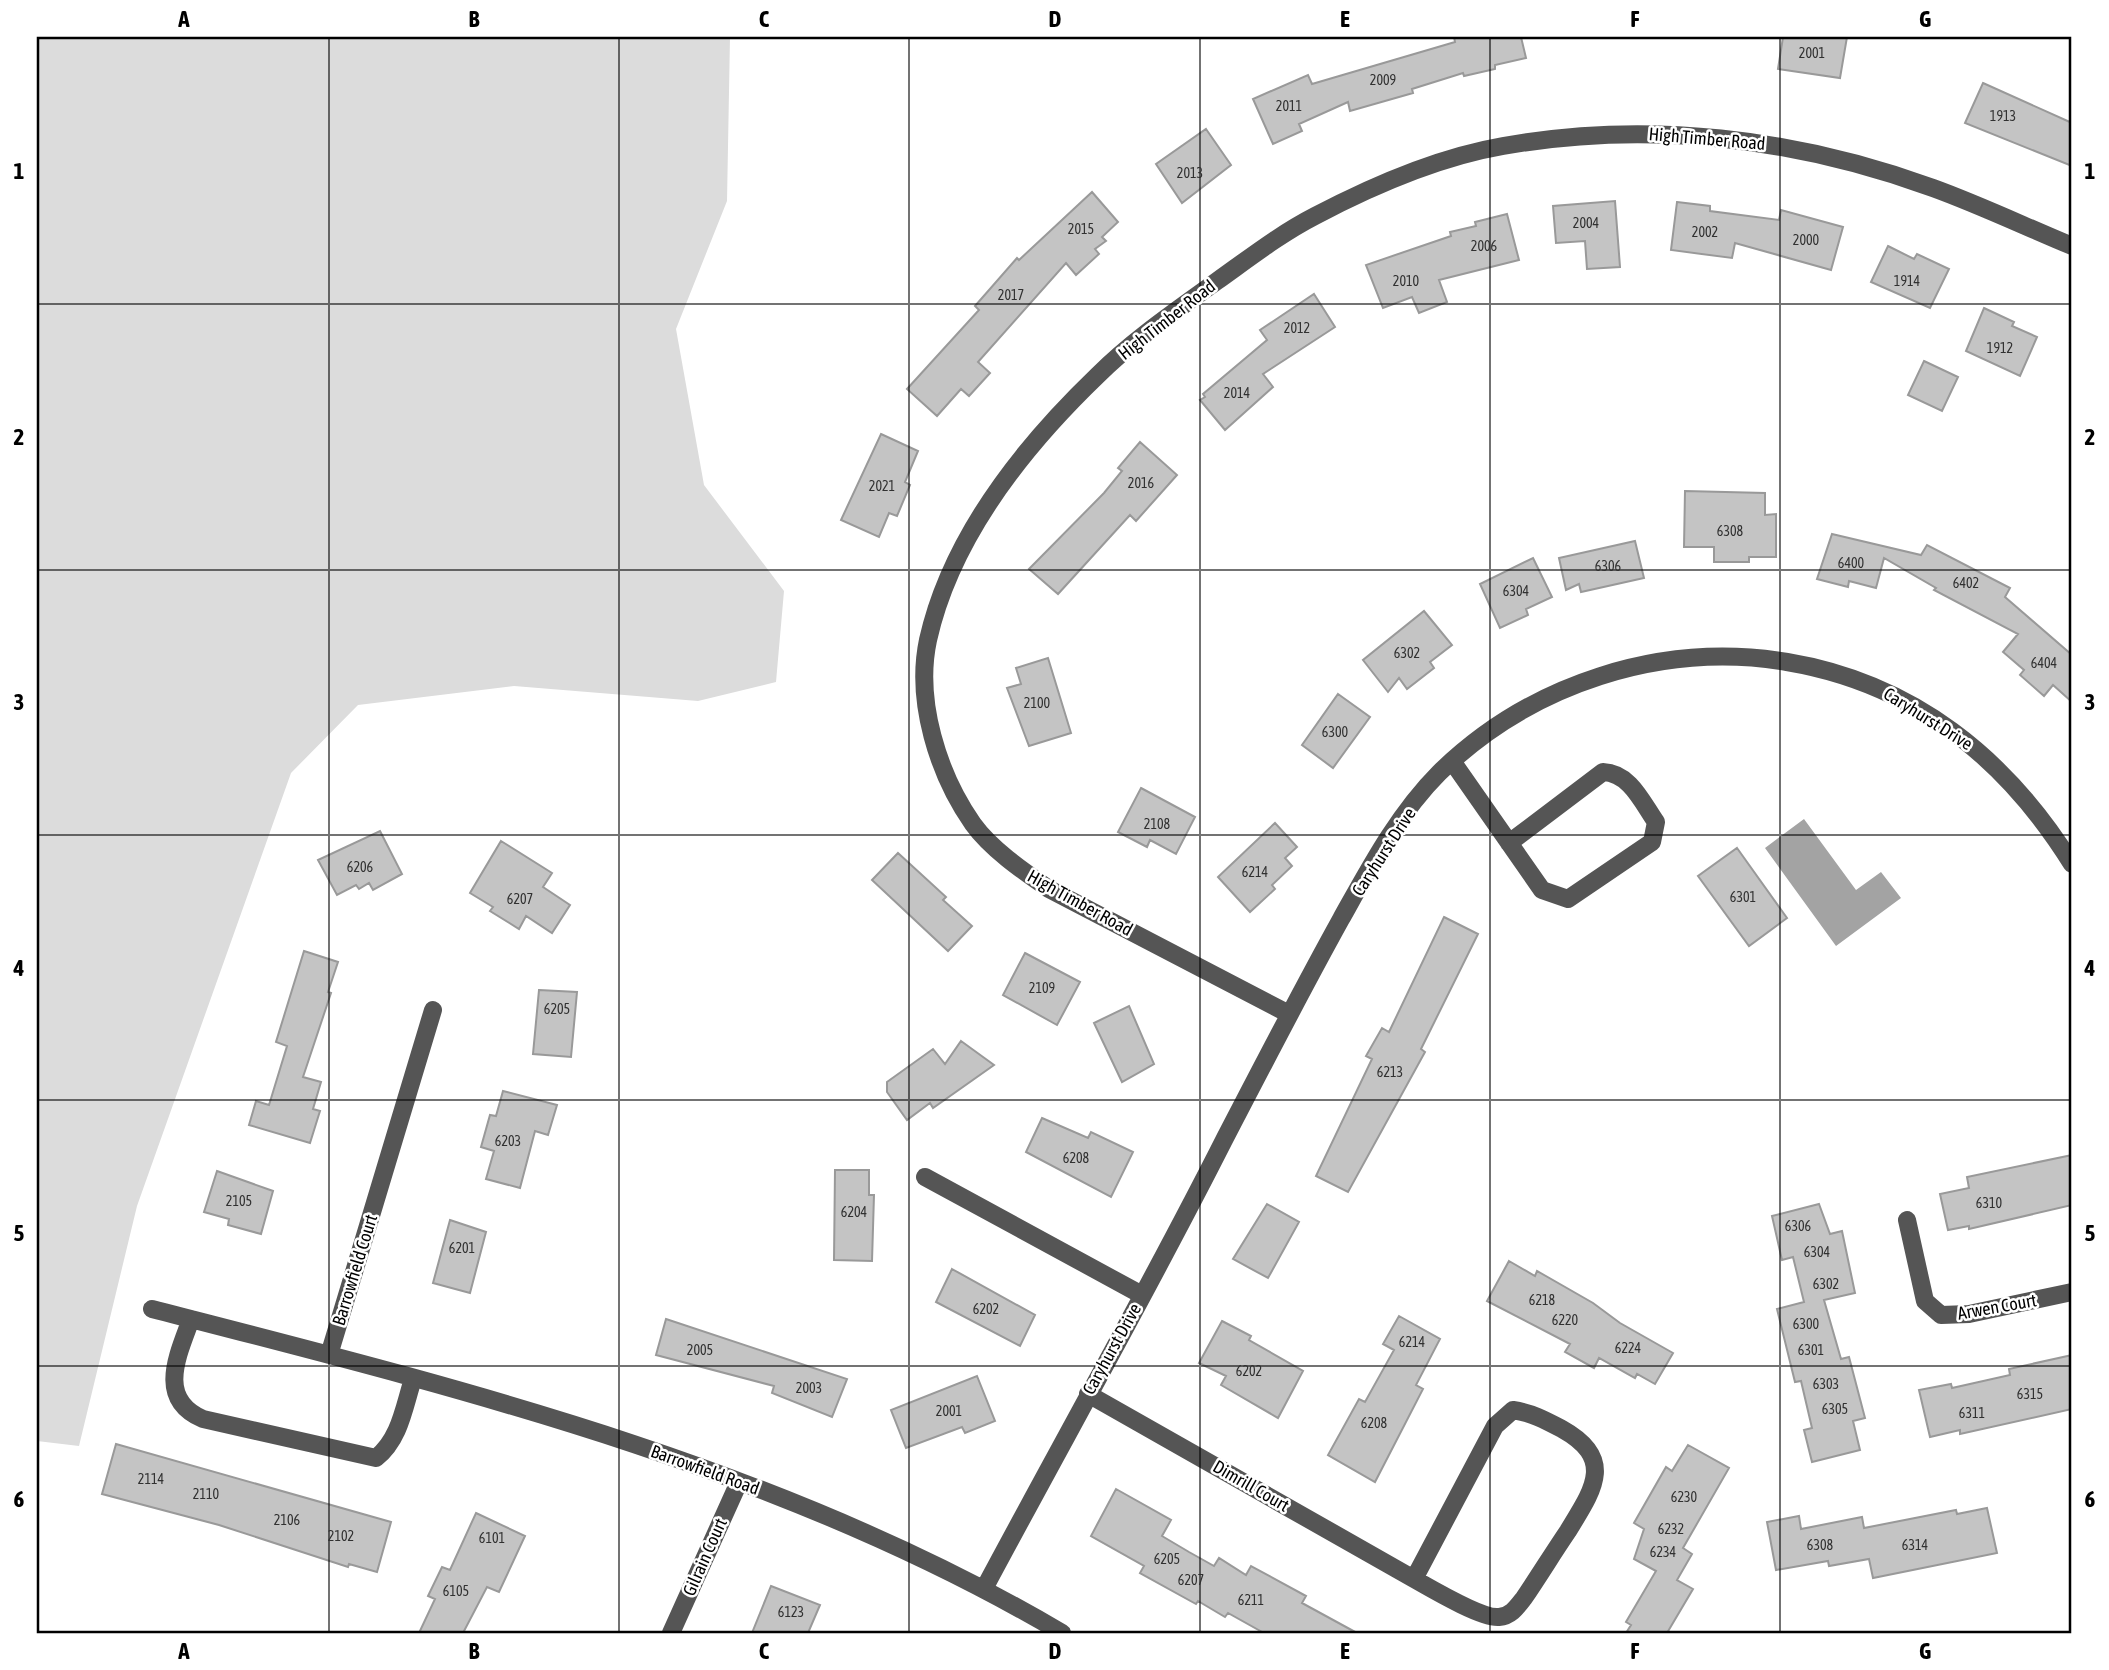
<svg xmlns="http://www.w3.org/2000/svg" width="2109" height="1670" font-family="'Asap Condensed',sans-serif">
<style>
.green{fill:#dcdcdc}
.water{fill:#a3a3a3}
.building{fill:#c4c4c4;stroke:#999;stroke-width:2}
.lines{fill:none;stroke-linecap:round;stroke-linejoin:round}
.minor{stroke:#555;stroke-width:18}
.grid{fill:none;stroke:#000;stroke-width:2;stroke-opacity:0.55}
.labels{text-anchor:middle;stroke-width:5;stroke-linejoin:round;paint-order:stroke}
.number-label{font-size:14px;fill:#313131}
.street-label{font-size:18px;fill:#000;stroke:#fff}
.neatline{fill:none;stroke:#000;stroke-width:2.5}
.grid-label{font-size:23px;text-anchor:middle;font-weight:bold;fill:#000}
</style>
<rect width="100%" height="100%" fill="#fff"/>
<path class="green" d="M 37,37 L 730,37 L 727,201 L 676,329 L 704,485 L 784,591 L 776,682 L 698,701 L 514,686 L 358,705 L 291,773 L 137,1206 L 79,1446 L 37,1441 Z"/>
<path class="water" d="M 1804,819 L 1856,890 L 1881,872 L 1901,898 L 1836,946 L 1765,848 Z"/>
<path class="building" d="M 1454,37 L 1521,37 L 1526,58 L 1495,65 L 1495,69 L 1464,76 L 1463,73 L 1412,89 L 1413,93 L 1350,111 L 1348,102 L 1299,124 L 1302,131 L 1273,144 L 1253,99 L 1308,75 L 1312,84 L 1455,42 Z
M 1783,37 L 1847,37 L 1840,78 L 1778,69 Z
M 1983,83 L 2072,123 L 2072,166 L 1965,123 Z
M 1206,129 L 1231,165 L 1182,203 L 1156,164 Z
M 1092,192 L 1118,222 L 1102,237 L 1106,241 L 1095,249 L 1099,254 L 1076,275 L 1066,263 L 978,362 L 990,373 L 969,396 L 961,389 L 937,416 L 907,389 L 979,310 L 975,306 L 1017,258 L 1019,260 Z
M 1615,201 L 1620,267 L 1587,269 L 1585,241 L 1556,243 L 1553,206 Z
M 1677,202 L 1710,206 L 1710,211 L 1779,220 L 1781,210 L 1843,227 L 1831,270 L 1735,243 L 1732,258 L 1671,250 Z
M 1507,214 L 1519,260 L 1439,280 L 1447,302 L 1419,313 L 1412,297 L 1383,308 L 1366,265 L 1451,236 L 1450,232 L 1476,226 L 1475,222 Z
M 1888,246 L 1914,259 L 1917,254 L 1949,269 L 1930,308 L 1871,282 Z
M 1314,294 L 1335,327 L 1263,374 L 1273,387 L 1225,430 L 1200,400 L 1205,397 L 1203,394 L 1267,340 L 1260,330 Z
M 1984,308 L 2014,322 L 2012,326 L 2037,337 L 2020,376 L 1966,351 Z
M 1924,361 L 1958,377 L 1942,411 L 1908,395 Z
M 881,434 L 918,451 L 905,482 L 910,485 L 897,516 L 889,513 L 879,537 L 841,520 Z
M 1140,442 L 1177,475 L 1136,521 L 1130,515 L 1058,594 L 1029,569 L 1104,493 L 1122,471 L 1118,468 Z
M 1685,491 L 1765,493 L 1765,515 L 1776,514 L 1776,557 L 1749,557 L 1749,562 L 1714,562 L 1714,547 L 1684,547 Z
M 1832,534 L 1921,555 L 1927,545 L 2010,588 L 2005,597 L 2072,655 L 2072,702 L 2053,685 L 2044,696 L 2020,675 L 2024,670 L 2003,652 L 2018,634 L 1934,590 L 1936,588 L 1884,558 L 1876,588 L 1849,581 L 1848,587 L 1817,579 Z
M 1635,541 L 1644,578 L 1581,592 L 1579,584 L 1566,590 L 1559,558 Z
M 1533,558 L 1552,597 L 1526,609 L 1528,615 L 1500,628 L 1480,584 Z
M 1424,611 L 1452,645 L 1430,662 L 1434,668 L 1407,689 L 1399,678 L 1388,692 L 1363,660 Z
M 1048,658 L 1071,733 L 1029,746 L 1007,688 L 1021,684 L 1016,668 Z
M 1338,694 L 1370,717 L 1333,768 L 1302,745 Z
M 1141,788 L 1195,817 L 1176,854 L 1150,840 L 1147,847 L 1118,832 Z
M 1275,823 L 1297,847 L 1285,858 L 1292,866 L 1272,885 L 1275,889 L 1250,912 L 1218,877 Z
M 380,831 L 402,874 L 373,890 L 369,883 L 359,889 L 356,885 L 337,895 L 318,860 Z
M 501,841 L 552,873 L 543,887 L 570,905 L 552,933 L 526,916 L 519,929 L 490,911 L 493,907 L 470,893 Z
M 1737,848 L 1787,918 L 1749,946 L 1698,876 Z
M 898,853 L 946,897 L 943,900 L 972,926 L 948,951 L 872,880 Z
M 1444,917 L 1478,934 L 1421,1049 L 1425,1052 L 1348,1192 L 1316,1176 L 1372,1059 L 1366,1056 L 1382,1028 L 1389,1032 Z
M 304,951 L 338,962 L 328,992 L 331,993 L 303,1077 L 321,1082 L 313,1109 L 320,1111 L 310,1143 L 249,1125 L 256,1101 L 269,1105 L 287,1046 L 276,1042 Z
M 1025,953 L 1080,982 L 1057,1025 L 1003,995 Z
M 539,990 L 577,992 L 571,1057 L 533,1054 Z
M 1129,1006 L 1154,1064 L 1122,1082 L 1094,1023 Z
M 961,1041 L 994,1065 L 933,1108 L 930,1103 L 907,1120 L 887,1092 L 887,1082 L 933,1049 L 945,1064 Z
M 503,1091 L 557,1105 L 548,1135 L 535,1131 L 520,1188 L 486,1179 L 494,1151 L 481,1147 L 490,1115 L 496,1116 Z
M 1042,1118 L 1088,1138 L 1091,1132 L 1133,1152 L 1111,1197 L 1026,1152 Z
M 2072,1155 L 2072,1205 L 1969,1229 L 1969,1226 L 1948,1230 L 1940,1194 L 1969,1188 L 1967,1177 Z
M 835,1170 L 869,1170 L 869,1195 L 874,1195 L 872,1261 L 834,1260 Z
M 217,1171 L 273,1191 L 261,1234 L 228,1225 L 229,1219 L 204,1212 Z
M 1267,1204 L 1299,1222 L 1268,1278 L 1233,1259 Z
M 1819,1204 L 1830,1234 L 1842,1231 L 1855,1293 L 1824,1300 L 1841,1359 L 1849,1357 L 1865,1418 L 1853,1421 L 1860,1450 L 1812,1462 L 1804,1430 L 1812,1428 L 1801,1381 L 1795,1382 L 1777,1309 L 1804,1302 L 1793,1257 L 1782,1260 L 1772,1216 Z
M 450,1220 L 486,1232 L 470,1293 L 433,1283 Z
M 1509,1261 L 1535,1276 L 1537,1271 L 1593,1303 L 1620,1323 L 1673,1353 L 1655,1384 L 1637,1374 L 1635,1378 L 1599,1358 L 1594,1368 L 1565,1352 L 1570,1344 L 1487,1301 Z
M 952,1269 L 1035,1315 L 1020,1346 L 936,1302 Z
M 1399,1316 L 1440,1339 L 1416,1385 L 1423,1389 L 1375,1482 L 1328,1455 L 1359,1399 L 1365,1402 L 1394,1350 L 1383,1344 Z
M 666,1319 L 847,1379 L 832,1417 L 772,1393 L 774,1386 L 656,1355 Z
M 1222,1321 L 1251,1336 L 1249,1340 L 1303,1371 L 1278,1418 L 1221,1385 L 1226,1376 L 1199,1363 Z
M 2072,1355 L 2072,1409 L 1960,1434 L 1960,1430 L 1930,1437 L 1919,1390 L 1951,1384 L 1952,1388 L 2010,1375 L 2009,1369 Z
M 977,1376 L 995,1421 L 965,1433 L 962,1427 L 906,1448 L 891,1410 Z
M 116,1444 L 391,1522 L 377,1572 L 349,1564 L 348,1567 L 219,1525 L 102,1494 Z
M 1688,1445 L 1729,1468 L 1683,1548 L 1692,1554 L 1677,1580 L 1693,1589 L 1667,1633 L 1626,1633 L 1631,1625 L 1626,1622 L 1656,1571 L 1634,1559 L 1644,1529 L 1634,1523 L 1666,1467 L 1672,1471 Z
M 1116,1489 L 1171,1520 L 1162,1536 L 1189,1552 L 1214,1566 L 1219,1558 L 1246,1575 L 1251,1566 L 1306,1596 L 1302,1603 L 1357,1633 L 1264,1633 L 1228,1613 L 1225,1617 L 1198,1601 L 1196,1604 L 1140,1573 L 1144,1566 L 1091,1536 Z
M 1987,1508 L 1997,1553 L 1873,1578 L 1869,1559 L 1829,1566 L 1828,1561 L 1776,1570 L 1767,1522 L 1799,1516 L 1801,1529 L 1862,1517 L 1864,1528 L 1956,1510 L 1957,1514 Z
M 476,1513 L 525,1536 L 499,1592 L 487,1587 L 463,1633 L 419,1633 L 435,1599 L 428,1596 L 442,1567 L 450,1570 Z
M 771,1586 L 820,1605 L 808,1633 L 752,1633 Z"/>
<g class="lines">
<path class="minor" d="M 1452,761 L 1542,890 L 1568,899 L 1652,842 L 1656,822 C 1642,802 1630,773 1603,772 L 1509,843
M 1289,1014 L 1049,889 C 1023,871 991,849 973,824 C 938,774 915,701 928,640 C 951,537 1024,446 1098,375 C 1133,340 1177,310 1217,281 C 1248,259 1280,234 1315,216 C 1372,186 1439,157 1503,146 C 1648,120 1795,138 1933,188 C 1980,205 2026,227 2072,246
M 925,1177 L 1142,1295
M 1907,1220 L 1925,1301 L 1941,1315 L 1969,1314 L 2072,1292
M 152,1309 C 463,1389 783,1468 1062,1633
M 191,1319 C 178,1355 156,1399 203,1419 L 376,1458 C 400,1439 404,1407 413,1379
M 329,1355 L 433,1010
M 1088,1394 L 1414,1579
M 1513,1410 C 1532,1413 1545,1420 1562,1429 C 1616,1459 1593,1490 1568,1531 C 1553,1553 1539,1576 1524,1598 C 1517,1607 1511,1616 1499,1617 C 1482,1619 1430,1588 1414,1579 L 1495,1426 Z
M 985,1587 C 1064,1439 1147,1292 1223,1142 C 1262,1067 1300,993 1341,919 C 1369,869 1398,814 1439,773 C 1530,684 1661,641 1787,662 C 1913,683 2006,758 2072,864
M 671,1633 L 739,1482"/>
</g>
<path class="grid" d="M 329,37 L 329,1633M 619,37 L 619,1633M 909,37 L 909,1633M 1200,37 L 1200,1633M 1490,37 L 1490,1633M 1780,37 L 1780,1633M 37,304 L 2072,304M 37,570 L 2072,570M 37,835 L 2072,835M 37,1100 L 2072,1100M 37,1366 L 2072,1366"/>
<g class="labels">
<g class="number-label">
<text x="1812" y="58">2001</text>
<text x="1383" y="85">2009</text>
<text x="1289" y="111">2011</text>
<text x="2003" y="121">1913</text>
<text x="1190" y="178">2013</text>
<text x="1586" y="228">2004</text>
<text x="1081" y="234">2015</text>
<text x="1705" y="237">2002</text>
<text x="1806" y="245">2000</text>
<text x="1484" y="251">2006</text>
<text x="1406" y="286">2010</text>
<text x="1907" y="286">1914</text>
<text x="1011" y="300">2017</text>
<text x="1297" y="333">2012</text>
<text x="2000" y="353">1912</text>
<text x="1237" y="398">2014</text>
<text x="1141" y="488">2016</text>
<text x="882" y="491">2021</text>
<text x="1730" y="536">6308</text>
<text x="1851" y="568">6400</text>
<text x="1608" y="571">6306</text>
<text x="1966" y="588">6402</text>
<text x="1516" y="596">6304</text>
<text x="1407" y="658">6302</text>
<text x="2044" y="668">6404</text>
<text x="1037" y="708">2100</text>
<text x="1335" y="737">6300</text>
<text x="1157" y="829">2108</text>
<text x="360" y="872">6206</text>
<text x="1255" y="877">6214</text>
<text x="1743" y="902">6301</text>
<text x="520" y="904">6207</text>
<text x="1042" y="993">2109</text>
<text x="557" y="1014">6205</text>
<text x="1390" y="1077">6213</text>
<text x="508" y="1146">6203</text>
<text x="1076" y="1163">6208</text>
<text x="239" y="1206">2105</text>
<text x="1989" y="1208">6310</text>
<text x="854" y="1217">6204</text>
<text x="1798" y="1231">6306</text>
<text x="462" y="1253">6201</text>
<text x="1817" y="1257">6304</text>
<text x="1826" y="1289">6302</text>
<text x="1542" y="1305">6218</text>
<text x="986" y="1314">6202</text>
<text x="1565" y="1325">6220</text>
<text x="1806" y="1329">6300</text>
<text x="1412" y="1347">6214</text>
<text x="1628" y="1353">6224</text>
<text x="700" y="1355">2005</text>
<text x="1811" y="1355">6301</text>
<text x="1249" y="1376">6202</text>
<text x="1826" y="1389">6303</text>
<text x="809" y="1393">2003</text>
<text x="2030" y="1399">6315</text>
<text x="1835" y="1414">6305</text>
<text x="949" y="1416">2001</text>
<text x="1972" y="1418">6311</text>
<text x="1374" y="1428">6208</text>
<text x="151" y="1484">2114</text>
<text x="206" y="1499">2110</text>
<text x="1684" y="1502">6230</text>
<text x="287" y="1525">2106</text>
<text x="1671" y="1534">6232</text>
<text x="341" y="1541">2102</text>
<text x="492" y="1543">6101</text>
<text x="1820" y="1550">6308</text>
<text x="1915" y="1550">6314</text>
<text x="1663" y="1557">6234</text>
<text x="1167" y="1564">6205</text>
<text x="1191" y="1585">6207</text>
<text x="456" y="1596">6105</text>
<text x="1251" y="1605">6211</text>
<text x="791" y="1617">6123</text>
</g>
<g class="street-label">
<text transform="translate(1707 139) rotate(5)" y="6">High Timber Road</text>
<text transform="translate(1167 320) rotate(-38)" y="6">High Timber Road</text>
<text transform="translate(1928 719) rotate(32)" y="6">Caryhurst Drive</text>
<text transform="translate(1384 852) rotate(-57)" y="6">Caryhurst Drive</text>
<text transform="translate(1080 903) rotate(29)" y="6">High Timber Road</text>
<text transform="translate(355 1270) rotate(-73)" y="6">Barrowfield Court</text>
<text transform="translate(1997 1307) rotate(-10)" y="6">Arwen Court</text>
<text transform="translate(1112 1349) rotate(-61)" y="6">Caryhurst Drive</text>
<text transform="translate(705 1470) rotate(20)" y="6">Barrowfield Road</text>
<text transform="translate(1251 1486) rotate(30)" y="6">Dimrill Court</text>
<text transform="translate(705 1557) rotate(-66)" y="6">Gilrain Court</text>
</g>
</g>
<rect width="2109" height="1670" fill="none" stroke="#ffffff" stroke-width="77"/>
<rect x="38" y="38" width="2032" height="1594" class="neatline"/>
<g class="grid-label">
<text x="184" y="27">A</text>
<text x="474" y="27">B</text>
<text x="764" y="27">C</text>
<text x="1055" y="27">D</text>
<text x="1345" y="27">E</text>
<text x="1635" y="27">F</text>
<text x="1925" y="27">G</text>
<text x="19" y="179">1</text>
<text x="2090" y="179">1</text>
<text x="19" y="445">2</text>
<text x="2090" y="445">2</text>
<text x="19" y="710">3</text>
<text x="2090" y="710">3</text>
<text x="19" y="976">4</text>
<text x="2090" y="976">4</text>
<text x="19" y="1241">5</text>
<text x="2090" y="1241">5</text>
<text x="19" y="1507">6</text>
<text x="2090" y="1507">6</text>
<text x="184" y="1659">A</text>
<text x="474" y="1659">B</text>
<text x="764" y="1659">C</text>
<text x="1055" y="1659">D</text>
<text x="1345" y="1659">E</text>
<text x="1635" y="1659">F</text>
<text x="1925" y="1659">G</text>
</g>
</svg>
